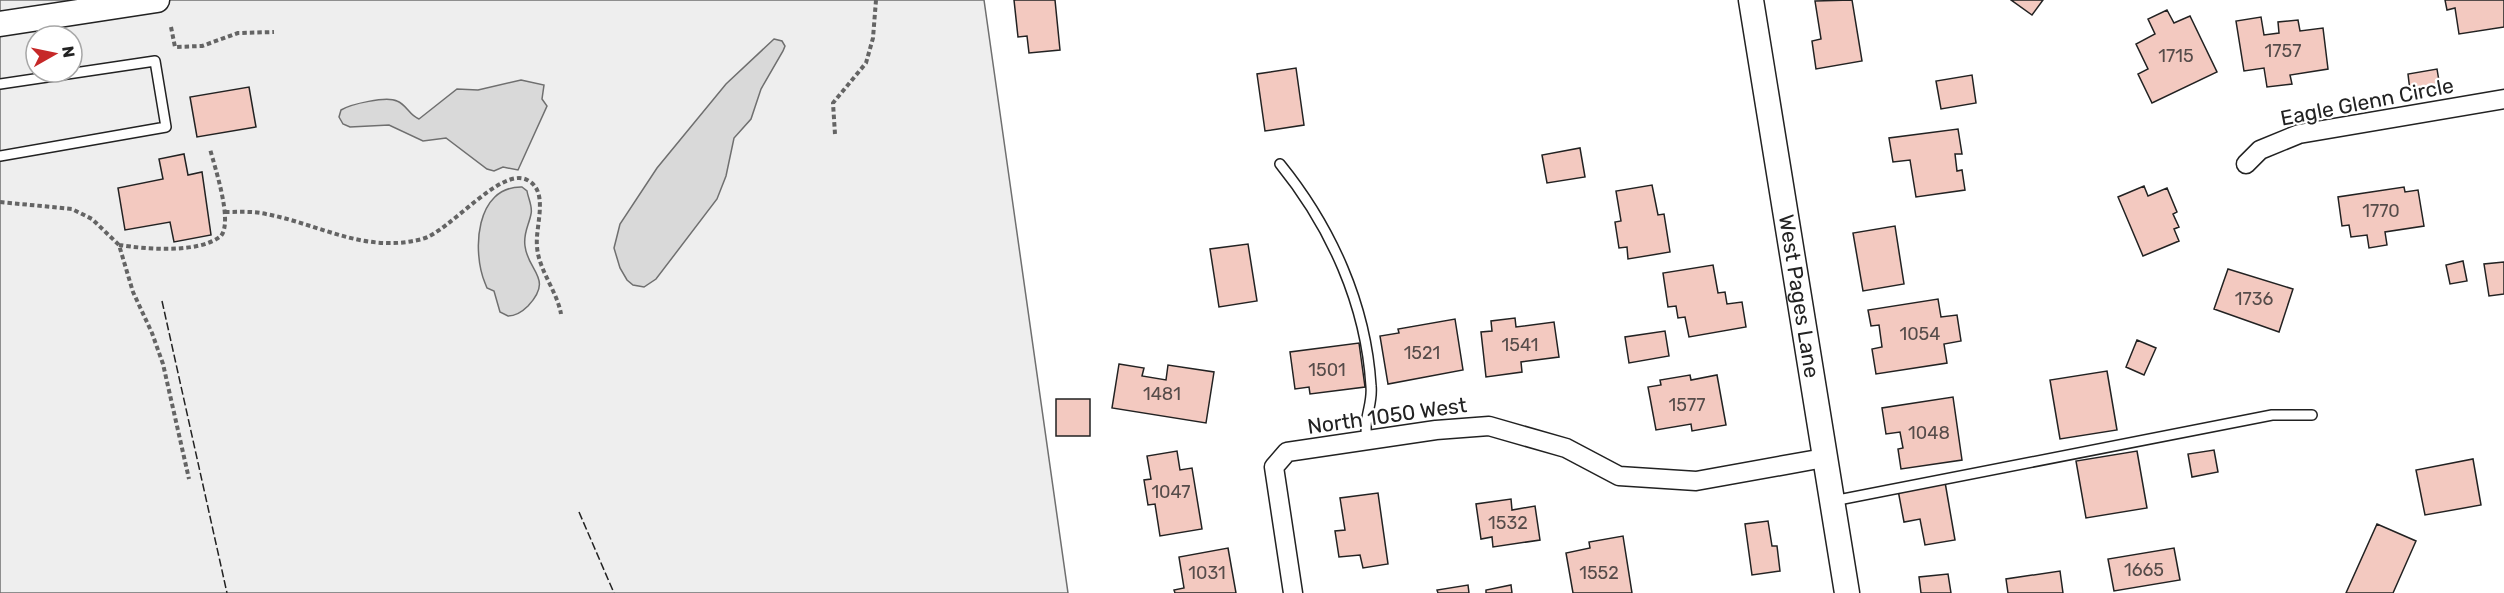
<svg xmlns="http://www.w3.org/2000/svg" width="2504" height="593" font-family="Rubik,sans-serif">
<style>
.green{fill:#eee;stroke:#6f6f6f;stroke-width:1.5;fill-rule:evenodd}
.water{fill:#d9d9d9;stroke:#6f6f6f;stroke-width:1.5}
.building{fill:#f3c9c0;stroke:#222;stroke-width:1.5}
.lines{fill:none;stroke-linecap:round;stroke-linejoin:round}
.service-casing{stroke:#222;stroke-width:12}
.minor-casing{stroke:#222;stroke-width:21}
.tertiary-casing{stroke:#222;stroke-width:27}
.path{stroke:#646464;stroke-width:4;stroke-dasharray:4.5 3;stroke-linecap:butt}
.service{stroke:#fff;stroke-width:9}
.minor{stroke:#fff;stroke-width:18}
.tertiary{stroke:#fff;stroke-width:24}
.fence{stroke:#222;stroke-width:1.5;stroke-dasharray:8 3;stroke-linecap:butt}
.labels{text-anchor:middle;stroke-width:4.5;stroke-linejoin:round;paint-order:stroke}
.number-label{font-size:18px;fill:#564c4a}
.street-label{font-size:21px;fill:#222;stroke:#fff}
</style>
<rect width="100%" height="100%" fill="#fff"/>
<path class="green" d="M 0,0 L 984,0 L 1068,593 L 0,593 ZM 36,36 L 72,36 L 72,72 L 36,72 Z"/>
<path class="water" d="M 774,39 L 782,41 L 785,46 L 783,51 L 761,89 L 751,119 L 734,138 L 726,176 L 717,199 L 656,279 L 644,287 L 633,285 L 627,280 L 620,268 L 614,248 L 620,224 L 657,168 L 726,84 Z
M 521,80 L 544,85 L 542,99 L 547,106 L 518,170 L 503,167 L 494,171 L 487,169 L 446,138 L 423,141 L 389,125 L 350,127 L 343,124 L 339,117 L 341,110 C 351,104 386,96 397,101 C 407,105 409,115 419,119 L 457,89 L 478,90 Z
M 522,187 L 527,191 C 528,198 533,207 531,214 C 529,225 523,233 525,246 C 528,272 554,278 528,306 C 522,312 516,316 508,316 L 500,312 L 494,291 L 487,288 L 485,283 C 472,252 475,186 522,187 Z"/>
<path class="building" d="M 1014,0 L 1055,0 L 1060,50 L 1029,53 L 1027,36 L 1018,37 Z
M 1852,0 L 1862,61 L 1816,69 L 1812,41 L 1821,39 L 1815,1 Z
M 2011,0 L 2043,0 L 2032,15 Z
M 2445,0 L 2504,0 L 2504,27 L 2459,34 L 2455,8 L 2447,10 Z
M 2167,10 L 2174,23 L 2190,16 L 2217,72 L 2152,103 L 2138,74 L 2148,69 L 2136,44 L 2155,34 L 2148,19 Z
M 2261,17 L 2264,35 L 2279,33 L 2278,22 L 2298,20 L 2300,31 L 2323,28 L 2328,69 L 2290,75 L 2292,84 L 2267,87 L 2264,68 L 2244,71 L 2236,21 Z
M 1296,68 L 1304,125 L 1265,131 L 1257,74 Z
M 2437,69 L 2440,87 L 2410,91 L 2408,74 Z
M 1972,75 L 1976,103 L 1941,109 L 1936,81 Z
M 249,87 L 256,127 L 197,137 L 190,97 Z
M 1958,129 L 1962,154 L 1955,154 L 1957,171 L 1962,170 L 1965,190 L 1916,197 L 1910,160 L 1893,162 L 1889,138 Z
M 1580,148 L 1585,177 L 1547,183 L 1542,155 Z
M 184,154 L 188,175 L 202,172 L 211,235 L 174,242 L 170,222 L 125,230 L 118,188 L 163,179 L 159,159 Z
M 1652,185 L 1658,215 L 1664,214 L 1670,252 L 1628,259 L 1627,247 L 1619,248 L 1615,222 L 1621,221 L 1616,191 Z
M 2144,186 L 2148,196 L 2167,188 L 2177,212 L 2173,214 L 2179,227 L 2174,229 L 2179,241 L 2143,256 L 2118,197 Z
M 2404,187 L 2405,192 L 2418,190 L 2424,226 L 2385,232 L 2387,245 L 2369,248 L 2367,235 L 2351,237 L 2349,225 L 2342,226 L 2338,197 Z
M 1895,226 L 1904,284 L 1863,291 L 1853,233 Z
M 1248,244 L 1257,301 L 1219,307 L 1210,249 Z
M 2463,261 L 2467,281 L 2450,284 L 2446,265 Z
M 2504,262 L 2504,294 L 2489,296 L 2484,264 Z
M 1713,265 L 1718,293 L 1725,292 L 1727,304 L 1742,302 L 1746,327 L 1689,337 L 1685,317 L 1678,318 L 1676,306 L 1668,307 L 1663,273 Z
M 2228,269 L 2293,289 L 2279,332 L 2214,309 Z
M 1938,299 L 1941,317 L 1957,315 L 1961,341 L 1944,344 L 1947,363 L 1876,374 L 1872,349 L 1882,347 L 1879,325 L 1871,326 L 1868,310 Z
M 1515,318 L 1516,327 L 1554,322 L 1559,357 L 1521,362 L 1522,372 L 1486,377 L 1481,332 L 1492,331 L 1491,321 Z
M 1455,319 L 1463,370 L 1388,384 L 1380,336 L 1399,333 L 1398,329 Z
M 1665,331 L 1669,356 L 1629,363 L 1625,337 Z
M 2137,340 L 2156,348 L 2144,375 L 2126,367 Z
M 1359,343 L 1365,387 L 1310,394 L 1309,387 L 1295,389 L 1290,352 Z
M 1119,364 L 1144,368 L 1142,376 L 1166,380 L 1168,365 L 1214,372 L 1206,423 L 1112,408 Z
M 2107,371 L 2117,430 L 2060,439 L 2050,380 Z
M 1690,375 L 1691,380 L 1717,375 L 1726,425 L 1692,431 L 1691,424 L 1656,430 L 1648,387 L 1661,385 L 1660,380 Z
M 1953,397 L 1962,460 L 1901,469 L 1898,449 L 1903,448 L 1900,432 L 1886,434 L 1882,408 Z
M 1056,399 L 1090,399 L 1090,436 L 1056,436 Z
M 2214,450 L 2218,472 L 2192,477 L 2188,454 Z
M 1177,451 L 1180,470 L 1192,468 L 1202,529 L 1160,536 L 1155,504 L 1148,505 L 1144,480 L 1151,479 L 1147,456 Z
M 2137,451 L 2147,508 L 2086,518 L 2076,461 Z
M 2473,459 L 2481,505 L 2425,515 L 2416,470 Z
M 1945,482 L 1955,540 L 1925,545 L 1920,519 L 1904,522 L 1898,490 Z
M 1378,493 L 1388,564 L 1363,568 L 1360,555 L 1339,557 L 1335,531 L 1345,530 L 1340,498 Z
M 1511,499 L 1512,510 L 1535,506 L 1540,540 L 1493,547 L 1492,537 L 1481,539 L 1476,504 Z
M 1768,521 L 1772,546 L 1777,546 L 1780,571 L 1752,575 L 1745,524 Z
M 2377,524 L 2416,541 L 2393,593 L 2346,593 Z
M 1623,536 L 1632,593 L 1573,593 L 1566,553 L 1590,548 L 1589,542 Z
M 1228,548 L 1236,593 L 1175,593 L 1174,590 L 1184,588 L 1179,557 Z
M 2174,548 L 2180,580 L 2114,591 L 2108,559 Z
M 2060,571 L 2063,593 L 2008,593 L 2006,579 Z
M 1948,574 L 1951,593 L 1921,593 L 1919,577 Z
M 1468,585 L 1469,593 L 1438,593 L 1437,590 Z
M 1511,585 L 1512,593 L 1486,593 L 1486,590 Z"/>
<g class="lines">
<defs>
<path id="service" d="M 0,84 L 155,61 L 166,127 L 0,156
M 1280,164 C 1331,227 1366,304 1371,386 C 1373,406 1363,416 1367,440
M 1833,501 L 2272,415 L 2312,415"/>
<path id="minor" d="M 2246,164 L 2260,150 L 2299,134 L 2504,99
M 1293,593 L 1274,467 L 1287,452 L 1436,430 L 1489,426 L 1566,448 L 1619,476 L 1696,481 L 1824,458"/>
<g id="tertiary">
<path id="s1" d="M 1751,0 L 1847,593"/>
<path d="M 0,24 L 157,0"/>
</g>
</defs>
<use href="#service" class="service-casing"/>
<use href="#minor" class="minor-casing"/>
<use href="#tertiary" class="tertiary-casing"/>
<path class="path" d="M 171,27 L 175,47 L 202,46 L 238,33 L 274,32
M 835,134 L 833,103 L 866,63 L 873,38 L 876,0
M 0,202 L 72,209 L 92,219 L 119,245 L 133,292 L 152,333 L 163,364 L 189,479
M 225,212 C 239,212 253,211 266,214 C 319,224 365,254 422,239 C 450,232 503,163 529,181 C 549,193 535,227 537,246 C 538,269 557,291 561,314
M 119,245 C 146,249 198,254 221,236 C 233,221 215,168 210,149"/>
<use href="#service" class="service"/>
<use href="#minor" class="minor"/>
<use href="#tertiary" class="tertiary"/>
<path class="fence" d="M 162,301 L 227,593
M 579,512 L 614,593"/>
</g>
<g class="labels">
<g class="number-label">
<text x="2283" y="57">1757</text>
<text x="2176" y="62">1715</text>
<text x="2381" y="217">1770</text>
<text x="2254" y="305">1736</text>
<text x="1920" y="340">1054</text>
<text x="1520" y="351">1541</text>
<text x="1422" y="359">1521</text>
<text x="1327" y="376">1501</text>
<text x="1162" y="400">1481</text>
<text x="1687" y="411">1577</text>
<text x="1929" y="439">1048</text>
<text x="1171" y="498">1047</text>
<text x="1508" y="529">1532</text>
<text x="2144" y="576">1665</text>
<text x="1207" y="579">1031</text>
<text x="1599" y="579">1552</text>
</g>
<g class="street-label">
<text transform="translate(2367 102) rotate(-11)" y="7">Eagle Glenn Circle</text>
<text dy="7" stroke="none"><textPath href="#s1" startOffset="300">West Pages Lane</textPath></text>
<text transform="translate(1387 416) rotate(-8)" y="7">North 1050 West</text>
</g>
</g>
<g transform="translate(54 54) rotate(81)"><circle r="28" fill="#ffffff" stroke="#a7a7a7" stroke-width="1.5"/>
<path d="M0-4.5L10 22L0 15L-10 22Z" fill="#c62828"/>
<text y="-9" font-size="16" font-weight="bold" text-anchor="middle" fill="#222222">N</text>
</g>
</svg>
